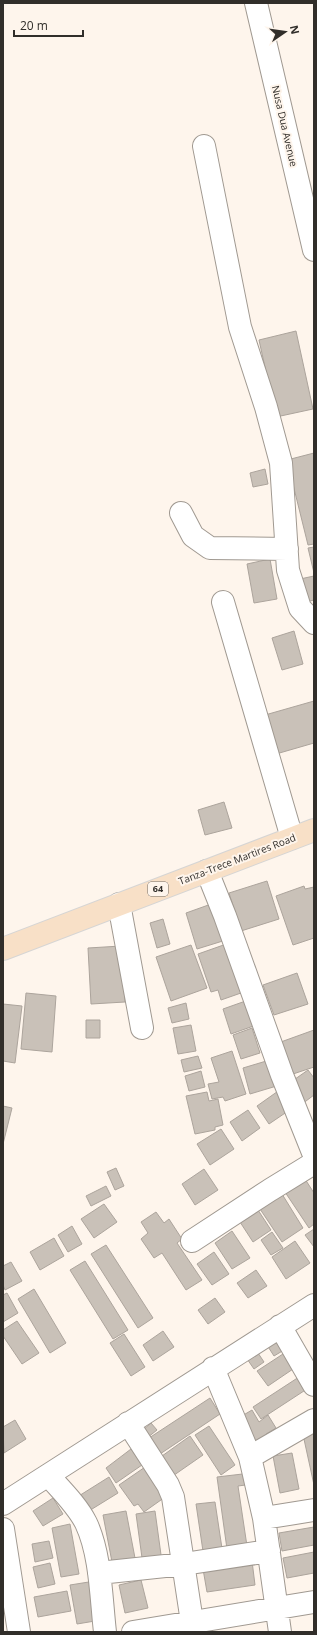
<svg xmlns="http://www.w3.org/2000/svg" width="317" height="1635" font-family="'Open Sans',sans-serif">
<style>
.building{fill:#c9c1b8;stroke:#aca49c}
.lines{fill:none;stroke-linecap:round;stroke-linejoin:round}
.minor-casing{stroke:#a09991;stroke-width:24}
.major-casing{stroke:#d6d5d4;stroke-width:24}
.minor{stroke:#fff;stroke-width:22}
.major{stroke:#f8e0c7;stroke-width:22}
.labels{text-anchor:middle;stroke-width:4;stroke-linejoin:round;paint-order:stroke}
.shield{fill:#fef5ec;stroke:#6e6a64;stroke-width:1}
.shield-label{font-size:9px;font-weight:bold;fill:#312e2a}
.street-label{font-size:10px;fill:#312e2a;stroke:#fef5ec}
</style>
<rect width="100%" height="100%" fill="#fef5ec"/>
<path class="building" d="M 296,331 L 313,409 L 276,417 L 259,340 Z
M 314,453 L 314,544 L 308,545 L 287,460 Z
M 265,469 L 268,484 L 253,487 L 250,473 Z
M 314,547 L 314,573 L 308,548 Z
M 270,559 L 277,599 L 254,603 L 247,564 Z
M 314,576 L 314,600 L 306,602 L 300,579 Z
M 294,631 L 303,664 L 282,670 L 272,638 Z
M 314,701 L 314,743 L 276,754 L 265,715 Z
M 224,802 L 232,828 L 205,835 L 198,810 Z
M 267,881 L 279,919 L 241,931 L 229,893 Z
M 304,886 L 305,889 L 314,887 L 314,938 L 293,945 L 276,896 Z
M 214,903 L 226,940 L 197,949 L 186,913 Z
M 163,919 L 170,944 L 157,948 L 150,923 Z
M 232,942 L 241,993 L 221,1000 L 218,990 L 211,992 L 198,954 Z
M 191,945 L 207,988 L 171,1001 L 156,957 Z
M 121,946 L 125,1002 L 91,1004 L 88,948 Z
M 297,973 L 308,1004 L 274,1015 L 263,985 Z
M 26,993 L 56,996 L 52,1052 L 21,1049 Z
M 254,998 L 262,1023 L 231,1034 L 223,1009 Z
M 186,1003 L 189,1019 L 172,1023 L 168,1008 Z
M 3,1004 L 22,1006 L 15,1063 L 3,1061 Z
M 86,1020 L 100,1020 L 100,1038 L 86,1038 Z
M 191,1025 L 196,1051 L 178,1054 L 173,1028 Z
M 252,1028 L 260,1053 L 241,1059 L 233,1035 Z
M 314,1030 L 314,1067 L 290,1075 L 278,1043 Z
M 232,1051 L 246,1094 L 225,1101 L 223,1097 L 212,1099 L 208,1084 L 219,1082 L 211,1058 Z
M 198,1056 L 202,1068 L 184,1072 L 181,1060 Z
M 273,1059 L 280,1085 L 250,1094 L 243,1068 Z
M 308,1070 L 314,1078 L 314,1095 L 302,1104 L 288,1084 Z
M 201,1071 L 205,1087 L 189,1091 L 185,1076 Z
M 281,1089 L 294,1107 L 269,1124 L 257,1106 Z
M 207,1092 L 209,1101 L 218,1099 L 223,1125 L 215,1127 L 215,1130 L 195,1134 L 186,1096 Z
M 3,1106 L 12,1108 L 3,1144 Z
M 248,1110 L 260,1128 L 242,1141 L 230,1122 Z
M 221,1129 L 234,1149 L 210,1165 L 197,1144 Z
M 116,1168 L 124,1186 L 115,1190 L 107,1172 Z
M 204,1169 L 218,1190 L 195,1205 L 182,1184 Z
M 305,1179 L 314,1193 L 314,1224 L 309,1228 L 285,1192 Z
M 106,1186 L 111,1196 L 91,1206 L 86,1196 Z
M 282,1194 L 303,1228 L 282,1242 L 260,1209 Z
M 104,1204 L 117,1222 L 94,1238 L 81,1219 Z
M 258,1210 L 271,1230 L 253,1242 L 240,1222 Z
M 156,1212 L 164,1223 L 169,1219 L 182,1239 L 177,1243 L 202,1280 L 186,1290 L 162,1253 L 154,1258 L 141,1239 L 148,1233 L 141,1222 Z
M 72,1226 L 82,1244 L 68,1252 L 58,1235 Z
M 314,1229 L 314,1247 L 305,1235 Z
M 232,1231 L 250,1258 L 232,1269 L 215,1243 Z
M 272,1232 L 283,1248 L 271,1255 L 261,1240 Z
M 54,1238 L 64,1256 L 40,1270 L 30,1252 Z
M 295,1241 L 310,1263 L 286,1279 L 272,1257 Z
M 106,1245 L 153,1318 L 138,1328 L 91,1254 Z
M 214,1252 L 229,1274 L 212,1285 L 197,1264 Z
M 85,1261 L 128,1330 L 113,1339 L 70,1270 Z
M 11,1262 L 22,1281 L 5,1290 L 3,1285 L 3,1266 Z
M 256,1270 L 267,1286 L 248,1298 L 237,1283 Z
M 34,1289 L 66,1343 L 50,1353 L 18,1299 Z
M 7,1293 L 18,1313 L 3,1322 L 3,1295 Z
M 215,1298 L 225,1312 L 208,1324 L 198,1310 Z
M 17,1321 L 39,1353 L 22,1364 L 3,1336 L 3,1330 Z
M 163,1331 L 174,1347 L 153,1361 L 143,1345 Z
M 281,1333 L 289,1347 L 274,1356 L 265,1342 Z
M 124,1334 L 145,1367 L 131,1376 L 110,1343 Z
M 256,1350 L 264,1362 L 254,1369 L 245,1356 Z
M 286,1352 L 296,1367 L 268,1386 L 257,1371 Z
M 302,1375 L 310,1387 L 261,1419 L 253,1407 Z
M 210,1398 L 220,1414 L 157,1456 L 146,1440 Z
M 252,1410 L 259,1422 L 268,1415 L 276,1428 L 266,1434 L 268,1438 L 251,1448 L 235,1420 Z
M 15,1420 L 26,1439 L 4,1453 L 3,1427 Z
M 151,1423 L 157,1430 L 147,1438 L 142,1431 Z
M 209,1426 L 235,1465 L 221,1475 L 195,1435 Z
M 314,1427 L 314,1485 L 302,1430 Z
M 190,1436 L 203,1455 L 167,1480 L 155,1461 Z
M 131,1449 L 142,1465 L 116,1483 L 106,1468 Z
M 292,1453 L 299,1489 L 280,1493 L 273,1456 Z
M 148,1465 L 168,1495 L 144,1512 L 138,1504 L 134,1506 L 119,1485 Z
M 251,1473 L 253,1484 L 238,1486 L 247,1546 L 227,1549 L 217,1477 Z
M 109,1477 L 118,1493 L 84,1514 L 74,1499 Z
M 53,1498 L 63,1514 L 43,1526 L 33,1511 Z
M 215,1502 L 223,1555 L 204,1558 L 196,1504 Z
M 126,1511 L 135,1558 L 112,1562 L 103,1515 Z
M 155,1511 L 162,1562 L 143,1565 L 136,1514 Z
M 70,1524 L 79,1574 L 61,1577 L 52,1528 Z
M 314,1527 L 314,1545 L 282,1551 L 279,1533 Z
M 49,1541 L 53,1558 L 35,1562 L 32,1544 Z
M 314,1552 L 314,1573 L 287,1578 L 283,1558 Z
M 252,1561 L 255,1585 L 207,1592 L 203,1569 Z
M 50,1563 L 55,1584 L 38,1588 L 33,1567 Z
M 141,1580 L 148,1608 L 125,1613 L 119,1585 Z
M 95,1581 L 101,1620 L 77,1624 L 70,1585 Z
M 67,1591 L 71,1611 L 38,1617 L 34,1597 Z"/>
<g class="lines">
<defs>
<path id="minor" d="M 256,3 L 314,250
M 204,146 L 240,327 L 266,407 L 281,463 L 288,570 L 300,608 L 314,623
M 181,513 L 193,536 L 210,548 L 287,549
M 223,602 L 292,838
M 207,871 L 225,916 L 282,1075 L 314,1155
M 119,904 L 142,1028
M 192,1241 L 270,1190 L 314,1163
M 280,1326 L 314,1385
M 213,1368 L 250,1457 L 264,1518 L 280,1632
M 128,1423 L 168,1485 L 173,1497 L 192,1622
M 250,1457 L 314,1420
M 48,1475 C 61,1490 77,1505 86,1523 C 101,1555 101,1598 105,1632
M 3,1504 L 314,1305
M 264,1518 L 314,1510
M 3,1529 L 19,1632
M 99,1573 L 184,1564 L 269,1551
M 133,1632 L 314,1602"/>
<path id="major" d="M 3,949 L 314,830"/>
</defs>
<use href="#minor" class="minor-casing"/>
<use href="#major" class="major-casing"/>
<use href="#minor" class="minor"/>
<use href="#major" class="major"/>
</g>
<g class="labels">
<rect class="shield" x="148" y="882" width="20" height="14" rx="3"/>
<g class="shield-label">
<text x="158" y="892">64</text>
</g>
<g class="street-label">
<text transform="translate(285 126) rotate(77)" y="4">Nusa Dua Avenue</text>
<text transform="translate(237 859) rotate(-21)" y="4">Tanza-Trece Martires Road</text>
</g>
</g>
<rect width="317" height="1635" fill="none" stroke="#312e2a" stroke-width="8"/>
<g transform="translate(285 32) rotate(77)" stroke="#fef5ec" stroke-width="3" paint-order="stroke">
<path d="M0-3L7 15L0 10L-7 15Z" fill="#312e2a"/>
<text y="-6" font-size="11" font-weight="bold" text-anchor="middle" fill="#312e2a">N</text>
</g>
<path d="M14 30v6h69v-6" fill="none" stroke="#312e2a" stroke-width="2"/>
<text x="20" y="30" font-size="12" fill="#312e2a" stroke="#fef5ec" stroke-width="3" paint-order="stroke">20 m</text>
</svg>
